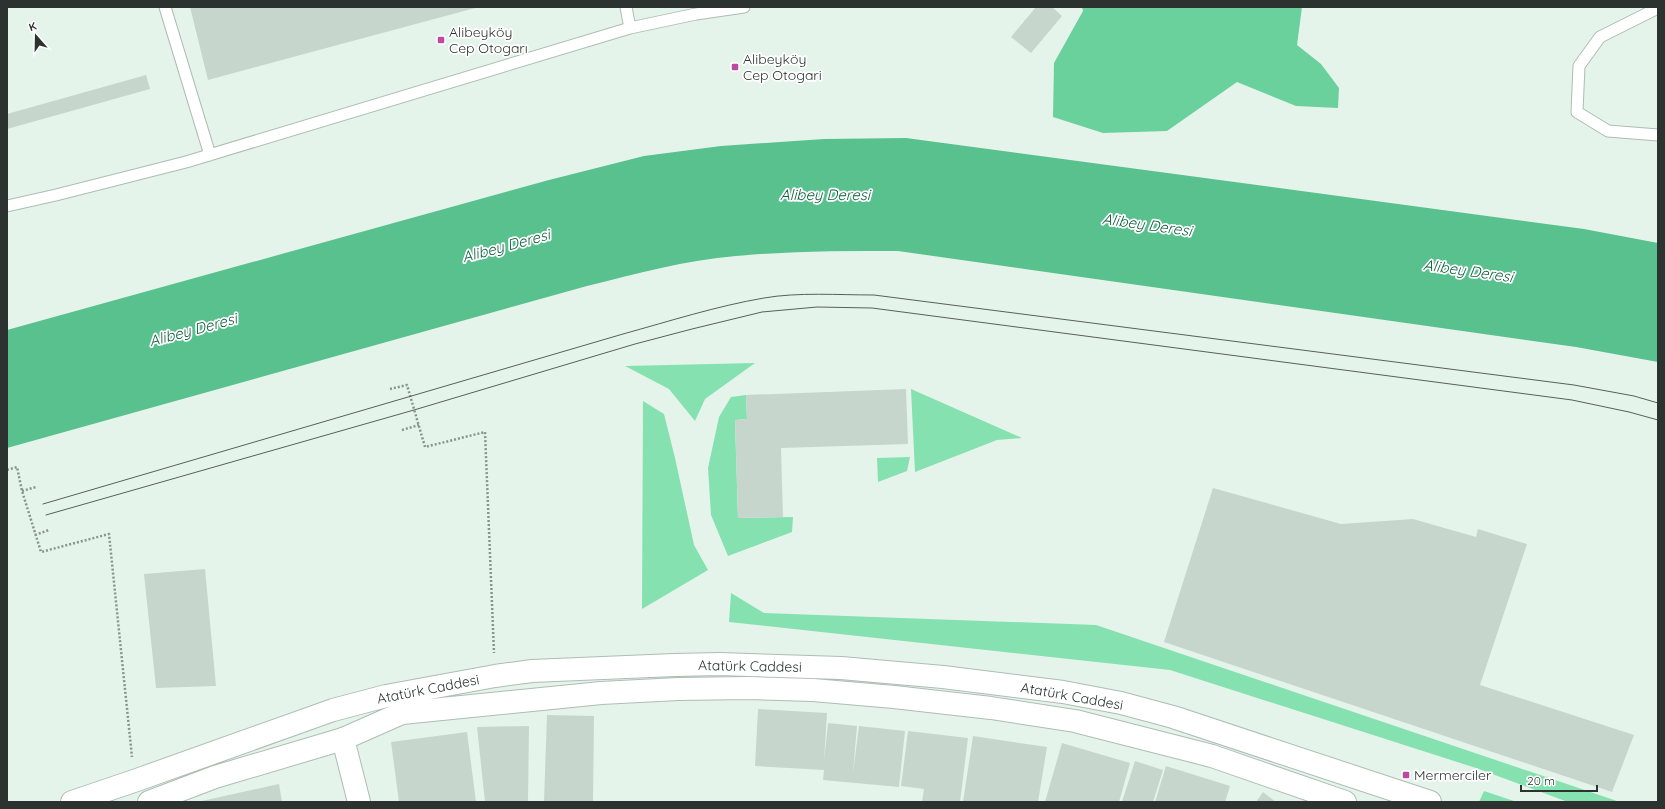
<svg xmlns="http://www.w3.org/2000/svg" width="1665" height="809" font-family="Quicksand,sans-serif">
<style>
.green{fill:#85e1b0}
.forest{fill:#6ad09c}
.water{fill:#59c18d}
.building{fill:#c7d6cd}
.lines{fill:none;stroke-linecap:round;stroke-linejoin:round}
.service-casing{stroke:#aebdb4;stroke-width:13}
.minor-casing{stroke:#aebdb4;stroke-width:24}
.primary-casing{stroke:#aebdb4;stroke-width:24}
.path{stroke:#89938d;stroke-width:2.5;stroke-dasharray:2 2;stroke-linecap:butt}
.service{stroke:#fff;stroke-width:11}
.minor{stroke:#fff;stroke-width:22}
.primary{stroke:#fff;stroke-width:22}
.tram{stroke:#575f5b;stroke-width:1}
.poi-dot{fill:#be49a0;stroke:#fff;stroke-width:1.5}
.labels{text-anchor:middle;stroke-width:3.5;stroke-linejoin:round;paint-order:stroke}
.poi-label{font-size:14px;fill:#2c322f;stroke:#fff;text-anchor:start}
.street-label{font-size:14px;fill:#2c322f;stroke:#fff}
.water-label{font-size:15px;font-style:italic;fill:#146140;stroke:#fff}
</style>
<rect width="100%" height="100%" fill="#e5f4ea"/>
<path class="green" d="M 755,363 L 705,399 L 695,421 L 669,389 L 625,366 Z
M 911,389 L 1022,438 L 997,440 L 915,472 Z
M 746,395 L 747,419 L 735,420 L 738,518 L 793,517 L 792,532 L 728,556 L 711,515 L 708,468 L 719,417 L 731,397 Z
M 643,401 L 664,414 L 675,458 L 694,545 L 708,570 L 642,609 Z
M 910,457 L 907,471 L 878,482 L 877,458 Z
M 731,593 L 764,613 L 1096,625 L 1620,802 L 1568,802 L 1476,768 L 1170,670 L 729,622 Z
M 1484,791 L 1517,802 L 1479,802 Z"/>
<path class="forest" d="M 1082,7 L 1302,7 L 1297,45 L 1321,64 L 1339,88 L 1338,108 L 1296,106 L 1237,82 L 1167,131 L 1103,133 L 1053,117 L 1054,63 L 1083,11 Z"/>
<path class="water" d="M 906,138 L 1584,229 L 1658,243 L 1658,362 L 1576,347 L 898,251 C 844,251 790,251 736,256 C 686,260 636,274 587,286 L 7,448 L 7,330 L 549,180 L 644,156 L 721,146 L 824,139 Z"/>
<path class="building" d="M 190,7 L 479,7 L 208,80 Z
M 1036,7 L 1052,7 L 1062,16 L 1031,53 L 1011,37 Z
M 146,75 L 150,89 L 7,129 L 7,114 Z
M 906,389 L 908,444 L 781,448 L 783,517 L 738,518 L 735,420 L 747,419 L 746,395 Z
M 1213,488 L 1341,524 L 1413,519 L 1476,537 L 1478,529 L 1527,544 L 1480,685 L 1634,735 L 1612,792 L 1164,642 Z
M 205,569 L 216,686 L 156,688 L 144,574 Z
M 758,709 L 827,713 L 824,761 L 828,723 L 857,726 L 853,773 L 859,726 L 905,731 L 899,787 L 823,780 L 824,770 L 755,766 Z
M 547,715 L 594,716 L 593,802 L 544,802 Z
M 529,726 L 528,802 L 485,802 L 477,727 Z
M 908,731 L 968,738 L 960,802 L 922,802 L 924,789 L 901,786 Z
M 467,732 L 476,802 L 399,802 L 391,742 Z
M 973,736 L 1047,747 L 1038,802 L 963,802 Z
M 1062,743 L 1130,763 L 1119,802 L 1045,802 Z
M 1135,761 L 1163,770 L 1153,802 L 1122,802 Z
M 1166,766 L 1230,786 L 1225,802 L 1155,802 Z
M 279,784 L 282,802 L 202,802 L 202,801 Z
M 1263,792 L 1276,802 L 1256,802 Z"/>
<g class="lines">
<defs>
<path id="service" d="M 165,7 L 210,155
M 626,7 L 630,28
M 1658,8 L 1600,37 L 1579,66 L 1577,112 L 1608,131 L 1658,135
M 7,206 L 56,195 L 186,162 L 630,28 L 696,14 L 744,7"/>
<path id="minor" d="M 343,739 L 359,802"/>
<path id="primary" d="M 72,802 L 134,781 L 333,710 L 386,696 L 495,676 L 532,671 L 674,665 L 720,664 L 841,668 L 943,677 L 1063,692 L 1121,703 L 1173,717 L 1430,802
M 149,802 L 215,777 L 343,739 L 402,713 L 601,693 L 678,689 L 749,688 L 813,690 L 894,697 L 991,708 L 1075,721 L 1212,756 L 1345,802"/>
</defs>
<use href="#service" class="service-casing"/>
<use href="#minor" class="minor-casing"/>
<use href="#primary" class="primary-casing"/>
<path class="path" d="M 390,389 L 407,385 L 425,447 L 485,432 L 494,653
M 402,430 L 419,425
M 7,470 L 17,467 L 22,491 L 41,552 L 109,534 L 132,757
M 22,491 L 36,487
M 35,535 L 49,530"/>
<use href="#service" class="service"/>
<use href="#minor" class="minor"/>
<use href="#primary" class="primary"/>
<path class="tram" d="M 43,504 L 623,334 C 670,321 717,306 764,298 C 798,292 839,295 874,295 L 1574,385 L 1634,396 L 1658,403
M 46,515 L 414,410 L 635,344 L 692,329 L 762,312 L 817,307 L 872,308 L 1572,400 L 1629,412 L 1658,420"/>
</g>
<g class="poi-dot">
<rect x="437" y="36" width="8" height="8" rx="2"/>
<rect x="731" y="63" width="8" height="8" rx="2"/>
<rect x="1402" y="771" width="8" height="8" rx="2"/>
</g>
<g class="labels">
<g class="poi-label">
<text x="449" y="37">Alibeyköy<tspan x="449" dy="16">Cep Otogarı</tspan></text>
<text x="743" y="64">Alibeyköy<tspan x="743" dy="16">Cep Otogari</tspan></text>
<text x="1414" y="780">Mermerciler</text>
</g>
<g class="street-label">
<text transform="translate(750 666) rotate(1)" y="5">Atatürk Caddesi</text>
<text transform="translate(428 689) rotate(-11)" y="5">Atatürk Caddesi</text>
<text transform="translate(1072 696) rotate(10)" y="5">Atatürk Caddesi</text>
</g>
<g class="water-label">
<text x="825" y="200">Alibey Deresi</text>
<text transform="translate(1147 225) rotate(8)" y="5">Alibey Deresi</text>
<text transform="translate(506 246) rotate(-15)" y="5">Alibey Deresi</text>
<text transform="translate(1468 271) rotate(8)" y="5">Alibey Deresi</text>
<text transform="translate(193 330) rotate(-15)" y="5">Alibey Deresi</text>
</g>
</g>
<rect width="1665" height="809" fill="none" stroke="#2c322f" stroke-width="16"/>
<g transform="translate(36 36) rotate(340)" stroke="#ffffff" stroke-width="3" paint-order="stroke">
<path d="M0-3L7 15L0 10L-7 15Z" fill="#2c322f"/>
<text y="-6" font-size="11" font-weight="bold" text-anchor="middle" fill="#2c322f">K</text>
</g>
<path d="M1521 785v6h76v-6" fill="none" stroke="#2c322f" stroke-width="2"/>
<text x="1527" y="785" font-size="12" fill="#2c322f" stroke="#ffffff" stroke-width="3" paint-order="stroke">20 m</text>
</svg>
